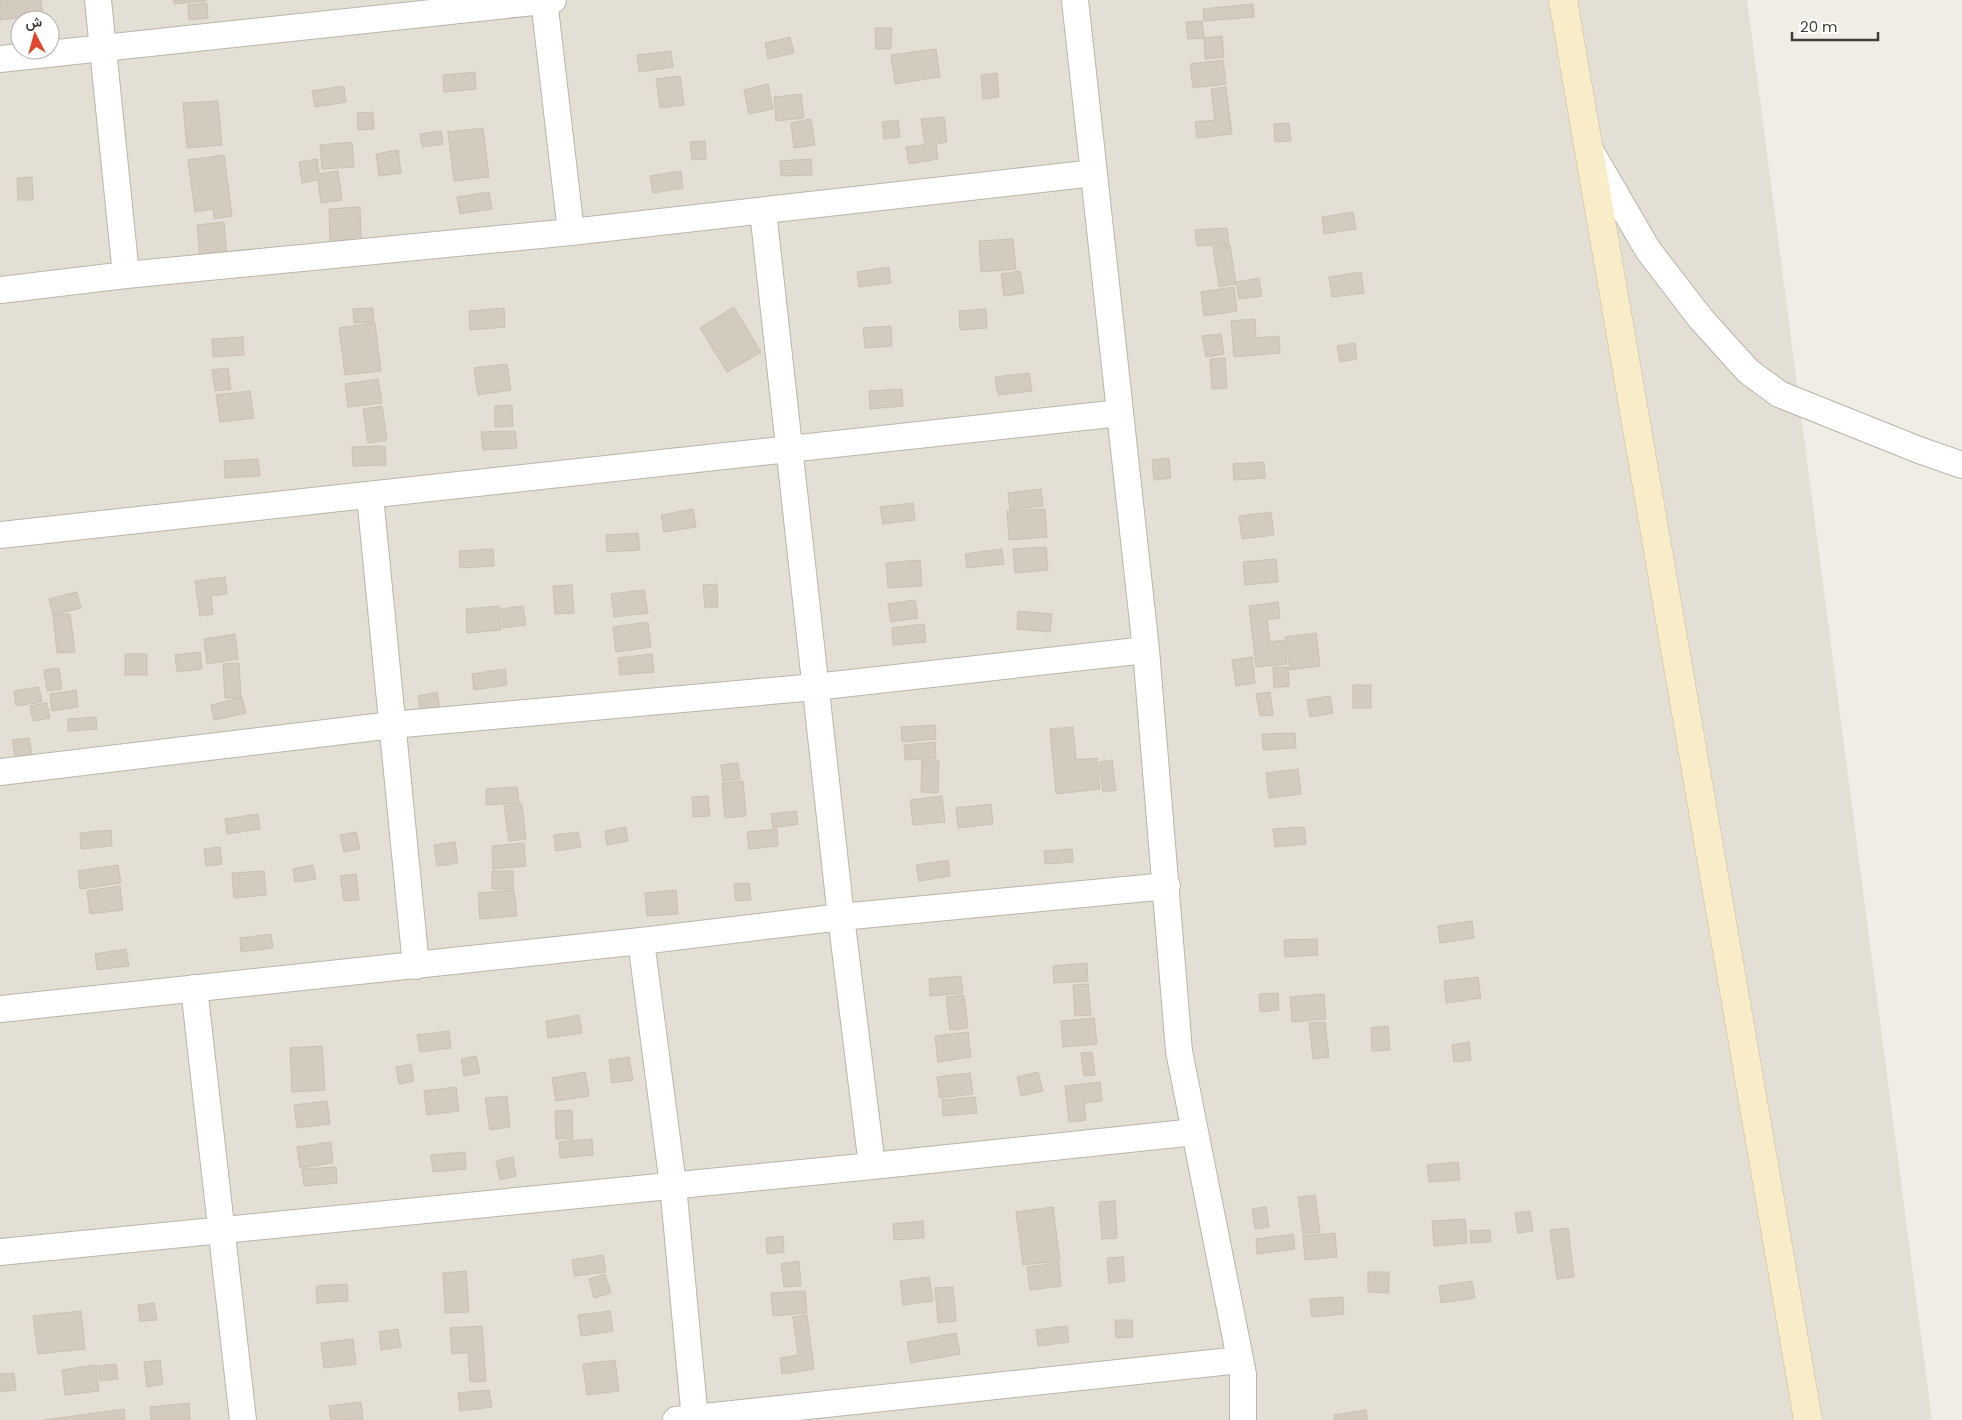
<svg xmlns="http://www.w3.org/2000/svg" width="1962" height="1420" font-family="Poppins,Vazirmatn,sans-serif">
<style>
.residential{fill:#e4dfd4;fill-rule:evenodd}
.building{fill:#d4cbbf;stroke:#cbc0b1}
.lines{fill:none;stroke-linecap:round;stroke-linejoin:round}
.minor-casing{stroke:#bbb4a9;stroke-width:28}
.secondary-casing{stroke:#cbbe9a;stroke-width:29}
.minor{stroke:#fff;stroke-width:26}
.secondary{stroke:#f8ecc9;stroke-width:28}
</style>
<rect width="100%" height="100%" fill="#f0ede6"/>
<path class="residential" d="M 0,0 L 1747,0 L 1932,1420 L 0,1420 ZM 20,20 L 50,20 L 50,50 L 20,50 Z"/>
<path class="building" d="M 0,0 L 41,0 L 43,15 L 0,20 Z
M 173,0 L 206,0 L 206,1 L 174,4 Z
M 207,3 L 208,18 L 189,20 L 188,5 Z
M 1253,4 L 1254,17 L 1204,21 L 1203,9 Z
M 1202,21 L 1204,38 L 1188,39 L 1186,22 Z
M 875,28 L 892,28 L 891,49 L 876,49 Z
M 1222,36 L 1224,57 L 1205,59 L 1204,38 Z
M 790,37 L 794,53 L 768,59 L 765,43 Z
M 936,49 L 940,77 L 895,84 L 891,55 Z
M 671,51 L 673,67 L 639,72 L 637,55 Z
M 1223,60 L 1226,84 L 1193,88 L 1190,64 Z
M 475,72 L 476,89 L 444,92 L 443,75 Z
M 997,73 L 999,97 L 983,99 L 981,75 Z
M 680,76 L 684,105 L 660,108 L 656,79 Z
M 768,84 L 773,109 L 749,114 L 744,90 Z
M 344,86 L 346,102 L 315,107 L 312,91 Z
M 1226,87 L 1232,134 L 1197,138 L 1195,122 L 1215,120 L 1211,89 Z
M 801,94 L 804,118 L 776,121 L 774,97 Z
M 218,101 L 222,145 L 187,148 L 183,103 Z
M 373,112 L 374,129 L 358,130 L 357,113 Z
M 944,117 L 947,142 L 936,144 L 938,159 L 909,164 L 906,147 L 925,145 L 921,119 Z
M 811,119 L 815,145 L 794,148 L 791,123 Z
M 898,120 L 900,137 L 884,139 L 882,122 Z
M 1289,123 L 1291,141 L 1275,142 L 1274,124 Z
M 483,128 L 489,177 L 454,181 L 448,132 Z
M 441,131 L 443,144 L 422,147 L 420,134 Z
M 705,141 L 706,159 L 692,160 L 690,142 Z
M 352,142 L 354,167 L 322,169 L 320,145 Z
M 398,150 L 401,173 L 379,176 L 376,154 Z
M 224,155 L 232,216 L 214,219 L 213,209 L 195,212 L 188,160 Z
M 317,159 L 319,174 L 338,171 L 342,200 L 321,203 L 318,180 L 302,183 L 299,162 Z
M 811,159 L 812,175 L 781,176 L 780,161 Z
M 681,171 L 683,188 L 653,193 L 650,176 Z
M 32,177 L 33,200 L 18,200 L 17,178 Z
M 489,192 L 492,209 L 460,214 L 457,197 Z
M 360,207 L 361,242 L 330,244 L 329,209 Z
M 1353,212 L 1356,229 L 1324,234 L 1322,217 Z
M 224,222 L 227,257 L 200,259 L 197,225 Z
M 1227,228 L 1229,244 L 1197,246 L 1195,230 Z
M 1013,239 L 1016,269 L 981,272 L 979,241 Z
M 1230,245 L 1236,284 L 1219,287 L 1213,247 Z
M 889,267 L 891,283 L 859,287 L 857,272 Z
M 1020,271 L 1024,293 L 1004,296 L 1001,274 Z
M 1361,272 L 1364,293 L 1332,297 L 1329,277 Z
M 1259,278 L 1262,296 L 1239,299 L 1236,282 Z
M 1234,287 L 1237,311 L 1204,316 L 1201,292 Z
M 734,307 L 761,352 L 727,372 L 700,328 Z
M 373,308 L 374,322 L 354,323 L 353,309 Z
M 504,308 L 505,327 L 470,330 L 469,311 Z
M 986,309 L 987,328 L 960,330 L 959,311 Z
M 1255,319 L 1256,338 L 1279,336 L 1280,353 L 1234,357 L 1231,321 Z
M 375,323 L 381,371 L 345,375 L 339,328 Z
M 891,326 L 892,346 L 865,348 L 863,328 Z
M 1221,334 L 1224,354 L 1206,357 L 1202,336 Z
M 243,337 L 244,355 L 213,357 L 212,339 Z
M 1355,343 L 1357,359 L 1340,362 L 1337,346 Z
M 1225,358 L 1227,388 L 1212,389 L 1210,359 Z
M 507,364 L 511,390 L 478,395 L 474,368 Z
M 228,368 L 231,389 L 215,391 L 212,370 Z
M 1029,373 L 1032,391 L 998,395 L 995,377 Z
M 378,379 L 382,403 L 348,407 L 345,384 Z
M 902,389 L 903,406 L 870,409 L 869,391 Z
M 250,391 L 254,418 L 220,422 L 216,395 Z
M 512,405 L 513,426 L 495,427 L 495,406 Z
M 382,406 L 387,440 L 368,443 L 363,409 Z
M 515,431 L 517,448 L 483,450 L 481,432 Z
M 385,446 L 386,465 L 353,466 L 352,447 Z
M 1169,458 L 1171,478 L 1154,480 L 1152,460 Z
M 258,459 L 260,476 L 225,478 L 224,461 Z
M 1264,462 L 1265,478 L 1234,480 L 1233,464 Z
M 1041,489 L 1043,506 L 1010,510 L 1008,493 Z
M 913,503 L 915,520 L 883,524 L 880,507 Z
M 693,509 L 696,527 L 664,532 L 661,515 Z
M 1045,509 L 1047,537 L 1009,540 L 1007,511 Z
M 1271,512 L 1274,535 L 1242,539 L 1239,516 Z
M 638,533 L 640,550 L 607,552 L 606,535 Z
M 1046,547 L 1048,570 L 1015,573 L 1013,549 Z
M 493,549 L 494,566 L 460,568 L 459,551 Z
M 1002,549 L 1004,564 L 967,568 L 965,554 Z
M 1276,559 L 1278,582 L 1245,585 L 1243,562 Z
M 920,560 L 922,586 L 888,588 L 886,563 Z
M 225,577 L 227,594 L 211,596 L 213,614 L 200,616 L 195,581 Z
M 717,584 L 718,607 L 705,608 L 703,585 Z
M 572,585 L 574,613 L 555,614 L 553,586 Z
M 644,590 L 648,613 L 614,617 L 611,594 Z
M 77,592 L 81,608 L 53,615 L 49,599 Z
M 915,600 L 918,618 L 891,622 L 888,604 Z
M 1278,602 L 1280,618 L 1267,620 L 1270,642 L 1284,640 L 1287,664 L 1256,667 L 1249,606 Z
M 499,606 L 501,630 L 467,633 L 466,609 Z
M 523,606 L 526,625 L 503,628 L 501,609 Z
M 1018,611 L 1052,614 L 1050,632 L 1017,629 Z
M 70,614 L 75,652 L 57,653 L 53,615 Z
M 648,622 L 651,647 L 616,652 L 613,627 Z
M 924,624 L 926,642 L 893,645 L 892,628 Z
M 1316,633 L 1320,666 L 1290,670 L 1285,637 Z
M 235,634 L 238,659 L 207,664 L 204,639 Z
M 200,652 L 202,669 L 177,672 L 175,655 Z
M 125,654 L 147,654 L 147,675 L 125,675 Z
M 652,654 L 654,672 L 620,675 L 618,658 Z
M 1252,657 L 1255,683 L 1236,686 L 1232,660 Z
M 239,663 L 241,698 L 225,698 L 223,664 Z
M 1273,667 L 1288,667 L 1289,686 L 1274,688 Z
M 59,668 L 62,689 L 47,691 L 44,670 Z
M 505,669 L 507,685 L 474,690 L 472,674 Z
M 1353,685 L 1371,685 L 1371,708 L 1353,708 Z
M 39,687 L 42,702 L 16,706 L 14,691 Z
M 76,690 L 78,707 L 52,711 L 50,694 Z
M 437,692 L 440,709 L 421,713 L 418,696 Z
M 1270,692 L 1273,715 L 1260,716 L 1256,694 Z
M 1330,696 L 1333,713 L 1310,717 L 1307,700 Z
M 242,697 L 246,713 L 214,720 L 211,705 Z
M 47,703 L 50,718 L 33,721 L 30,706 Z
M 96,717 L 97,729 L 68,731 L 68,719 Z
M 935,725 L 936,739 L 902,742 L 901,727 Z
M 1073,727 L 1076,760 L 1097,758 L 1100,789 L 1056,794 L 1050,729 Z
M 1295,733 L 1296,748 L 1263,750 L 1262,734 Z
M 29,738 L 32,755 L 15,757 L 12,740 Z
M 935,742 L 936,758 L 905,760 L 904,745 Z
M 922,760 L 939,760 L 938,793 L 921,792 Z
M 1112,760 L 1116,790 L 1103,792 L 1099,762 Z
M 738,763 L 740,779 L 723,781 L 721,765 Z
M 1298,769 L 1301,794 L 1269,798 L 1266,773 Z
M 743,781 L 746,816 L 725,818 L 722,783 Z
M 517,787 L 519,803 L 486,805 L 486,789 Z
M 708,796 L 710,816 L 693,817 L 692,797 Z
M 942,796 L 945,822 L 913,825 L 910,800 Z
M 522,804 L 526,839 L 509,841 L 504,806 Z
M 991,804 L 993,824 L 958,828 L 956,808 Z
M 796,811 L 798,824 L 773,828 L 771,814 Z
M 258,814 L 260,829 L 227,834 L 225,819 Z
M 626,827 L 628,841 L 607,845 L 605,831 Z
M 1304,827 L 1306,844 L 1275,847 L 1273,829 Z
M 777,829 L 778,846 L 749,849 L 747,832 Z
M 111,830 L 112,846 L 81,849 L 80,833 Z
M 356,832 L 360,849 L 344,852 L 340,835 Z
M 578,832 L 581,847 L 556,851 L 554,835 Z
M 455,842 L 458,863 L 437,866 L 434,845 Z
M 524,843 L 526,866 L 493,869 L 492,846 Z
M 220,847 L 222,864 L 206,866 L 204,849 Z
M 1072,849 L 1073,862 L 1045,864 L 1044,851 Z
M 948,860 L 950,876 L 919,881 L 916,865 Z
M 118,865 L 121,883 L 80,889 L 78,871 Z
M 313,865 L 316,879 L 295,882 L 293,869 Z
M 264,871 L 266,895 L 234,898 L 232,873 Z
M 492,871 L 513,871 L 513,889 L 492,889 Z
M 356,874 L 359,900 L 344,901 L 340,876 Z
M 749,883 L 751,900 L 736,901 L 734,884 Z
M 120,886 L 123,910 L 90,914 L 87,891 Z
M 514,890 L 517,916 L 480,919 L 478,893 Z
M 676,890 L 678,914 L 647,916 L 645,893 Z
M 1472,921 L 1474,938 L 1440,943 L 1438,926 Z
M 271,934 L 273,948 L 241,952 L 240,938 Z
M 1317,939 L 1318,955 L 1285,957 L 1284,940 Z
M 126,949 L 129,966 L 97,970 L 95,954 Z
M 1087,963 L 1088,981 L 1054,983 L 1053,966 Z
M 961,976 L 963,993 L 930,996 L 929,979 Z
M 1478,977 L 1481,998 L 1446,1003 L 1444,981 Z
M 1088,984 L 1091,1015 L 1075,1016 L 1073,985 Z
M 1278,993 L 1279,1010 L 1260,1012 L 1259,994 Z
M 1324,994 L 1326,1019 L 1292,1022 L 1290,997 Z
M 964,995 L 968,1028 L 950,1030 L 946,997 Z
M 579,1015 L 582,1033 L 548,1038 L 546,1021 Z
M 1094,1018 L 1097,1044 L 1063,1047 L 1061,1021 Z
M 1325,1022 L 1329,1057 L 1313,1059 L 1309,1023 Z
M 1388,1026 L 1390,1050 L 1372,1051 L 1371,1028 Z
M 449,1031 L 451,1048 L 420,1052 L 417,1035 Z
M 968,1032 L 971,1057 L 938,1062 L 935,1036 Z
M 1469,1042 L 1471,1060 L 1454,1062 L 1452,1045 Z
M 322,1046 L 325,1090 L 292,1092 L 290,1048 Z
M 1092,1052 L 1095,1075 L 1084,1076 L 1081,1053 Z
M 476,1056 L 480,1073 L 464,1076 L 461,1059 Z
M 629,1057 L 633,1080 L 612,1083 L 609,1060 Z
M 411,1064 L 414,1081 L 399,1084 L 396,1067 Z
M 585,1072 L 589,1096 L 556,1101 L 552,1078 Z
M 1038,1072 L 1043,1091 L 1021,1096 L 1017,1077 Z
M 970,1073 L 973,1094 L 940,1098 L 937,1077 Z
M 1100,1082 L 1102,1101 L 1084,1103 L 1086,1120 L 1069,1122 L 1065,1086 Z
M 456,1087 L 459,1111 L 427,1115 L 424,1091 Z
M 507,1096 L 510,1127 L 490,1130 L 485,1098 Z
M 975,1097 L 977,1113 L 943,1116 L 942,1100 Z
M 327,1101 L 330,1124 L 297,1128 L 294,1105 Z
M 572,1110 L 573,1139 L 556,1139 L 555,1111 Z
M 592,1139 L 593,1155 L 560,1158 L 559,1142 Z
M 331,1142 L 333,1163 L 300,1168 L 297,1147 Z
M 465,1152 L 466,1169 L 433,1172 L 431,1155 Z
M 513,1157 L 516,1176 L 500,1180 L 496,1161 Z
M 1458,1162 L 1460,1180 L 1429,1182 L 1427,1165 Z
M 336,1167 L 337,1183 L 304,1186 L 302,1169 Z
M 1315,1195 L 1320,1232 L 1303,1234 L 1298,1197 Z
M 1115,1201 L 1117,1238 L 1102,1239 L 1099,1202 Z
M 1053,1207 L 1060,1261 L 1023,1265 L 1016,1212 Z
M 1266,1207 L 1269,1227 L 1255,1229 L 1252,1209 Z
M 1530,1211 L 1533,1231 L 1518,1233 L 1515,1213 Z
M 1465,1219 L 1467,1243 L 1434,1246 L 1432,1221 Z
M 923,1221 L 924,1238 L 894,1240 L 893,1224 Z
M 1568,1228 L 1574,1277 L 1557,1279 L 1550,1230 Z
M 1490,1230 L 1491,1242 L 1471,1243 L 1470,1231 Z
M 1335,1233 L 1337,1257 L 1305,1260 L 1303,1236 Z
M 1293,1234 L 1295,1249 L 1257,1254 L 1256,1239 Z
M 783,1236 L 784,1252 L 767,1254 L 766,1238 Z
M 603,1255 L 606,1272 L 574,1276 L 572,1260 Z
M 1123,1257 L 1125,1281 L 1109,1283 L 1107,1258 Z
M 799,1261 L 801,1286 L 784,1287 L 781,1264 Z
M 1059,1263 L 1061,1286 L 1030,1290 L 1027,1267 Z
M 466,1271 L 469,1312 L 445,1313 L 443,1273 Z
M 1368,1272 L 1389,1272 L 1389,1293 L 1368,1292 Z
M 605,1274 L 611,1293 L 594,1298 L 589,1279 Z
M 929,1277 L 933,1301 L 903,1305 L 900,1281 Z
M 1472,1281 L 1475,1298 L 1441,1303 L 1439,1286 Z
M 347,1284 L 348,1301 L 317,1303 L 316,1286 Z
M 953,1287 L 956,1321 L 938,1323 L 935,1288 Z
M 805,1291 L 807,1313 L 773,1316 L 771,1293 Z
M 1343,1297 L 1344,1314 L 1312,1317 L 1310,1299 Z
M 154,1303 L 157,1320 L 140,1321 L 138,1305 Z
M 81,1311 L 85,1349 L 38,1354 L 33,1316 Z
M 610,1311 L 613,1331 L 581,1336 L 578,1315 Z
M 807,1315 L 814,1369 L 782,1374 L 780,1358 L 798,1355 L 793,1317 Z
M 1115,1320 L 1132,1320 L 1133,1337 L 1116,1338 Z
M 482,1326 L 486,1381 L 470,1382 L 468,1352 L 452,1354 L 450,1328 Z
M 1067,1326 L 1069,1342 L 1038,1346 L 1036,1330 Z
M 398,1329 L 401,1347 L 381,1350 L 379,1332 Z
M 956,1333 L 960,1354 L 911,1363 L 907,1342 Z
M 353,1339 L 356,1364 L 324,1368 L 321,1343 Z
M 160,1360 L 163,1384 L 147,1387 L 144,1362 Z
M 615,1360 L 619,1391 L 587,1395 L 583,1364 Z
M 116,1364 L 118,1379 L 100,1381 L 98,1366 Z
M 96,1365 L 99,1391 L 65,1395 L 62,1370 Z
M 14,1373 L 16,1390 L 0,1392 L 0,1374 Z
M 489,1390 L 492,1407 L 460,1411 L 458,1393 Z
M 361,1402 L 363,1419 L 331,1420 L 329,1406 Z
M 189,1403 L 190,1420 L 151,1420 L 150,1407 Z
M 124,1409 L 125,1420 L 44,1420 Z
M 1366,1410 L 1368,1420 L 1335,1420 L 1334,1415 Z"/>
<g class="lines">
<defs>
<path id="minor" d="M 98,0 L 126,275
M 544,0 L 571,232
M 1075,0 L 1146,650 L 1179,1051 L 1243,1374 L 1243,1420
M 0,59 L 553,0
M 1591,152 L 1648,250 L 1701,319 L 1748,371 L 1779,394 L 1919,450 L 1962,465
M 763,211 L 841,917 L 872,1166
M 0,290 L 126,275 L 571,232 L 1094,173
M 370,496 L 416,966
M 0,535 L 1120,413
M 0,772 L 392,725 L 815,687 L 1146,650
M 641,941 L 673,1185 L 695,1420
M 194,988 L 243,1420
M 0,1009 L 641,941 L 841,917 L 1167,886
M 0,1252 L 872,1166 L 1195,1132
M 676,1420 L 1240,1360"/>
<path id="secondary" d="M 1563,0 L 1808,1420"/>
</defs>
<use href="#minor" class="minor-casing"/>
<use href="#secondary" class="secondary-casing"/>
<use href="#minor" class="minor"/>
<use href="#secondary" class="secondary"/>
</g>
<g transform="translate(35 35) rotate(354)"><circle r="24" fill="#ffffff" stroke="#b3b1af"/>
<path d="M0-4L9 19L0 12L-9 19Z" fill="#e0462d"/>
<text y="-8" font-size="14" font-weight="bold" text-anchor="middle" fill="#423d36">ش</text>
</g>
<path d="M1792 32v8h86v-8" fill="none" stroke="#423d36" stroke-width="2.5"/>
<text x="1800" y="32" font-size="15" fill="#423d36" stroke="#ffffff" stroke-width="4" paint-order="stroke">20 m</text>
</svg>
